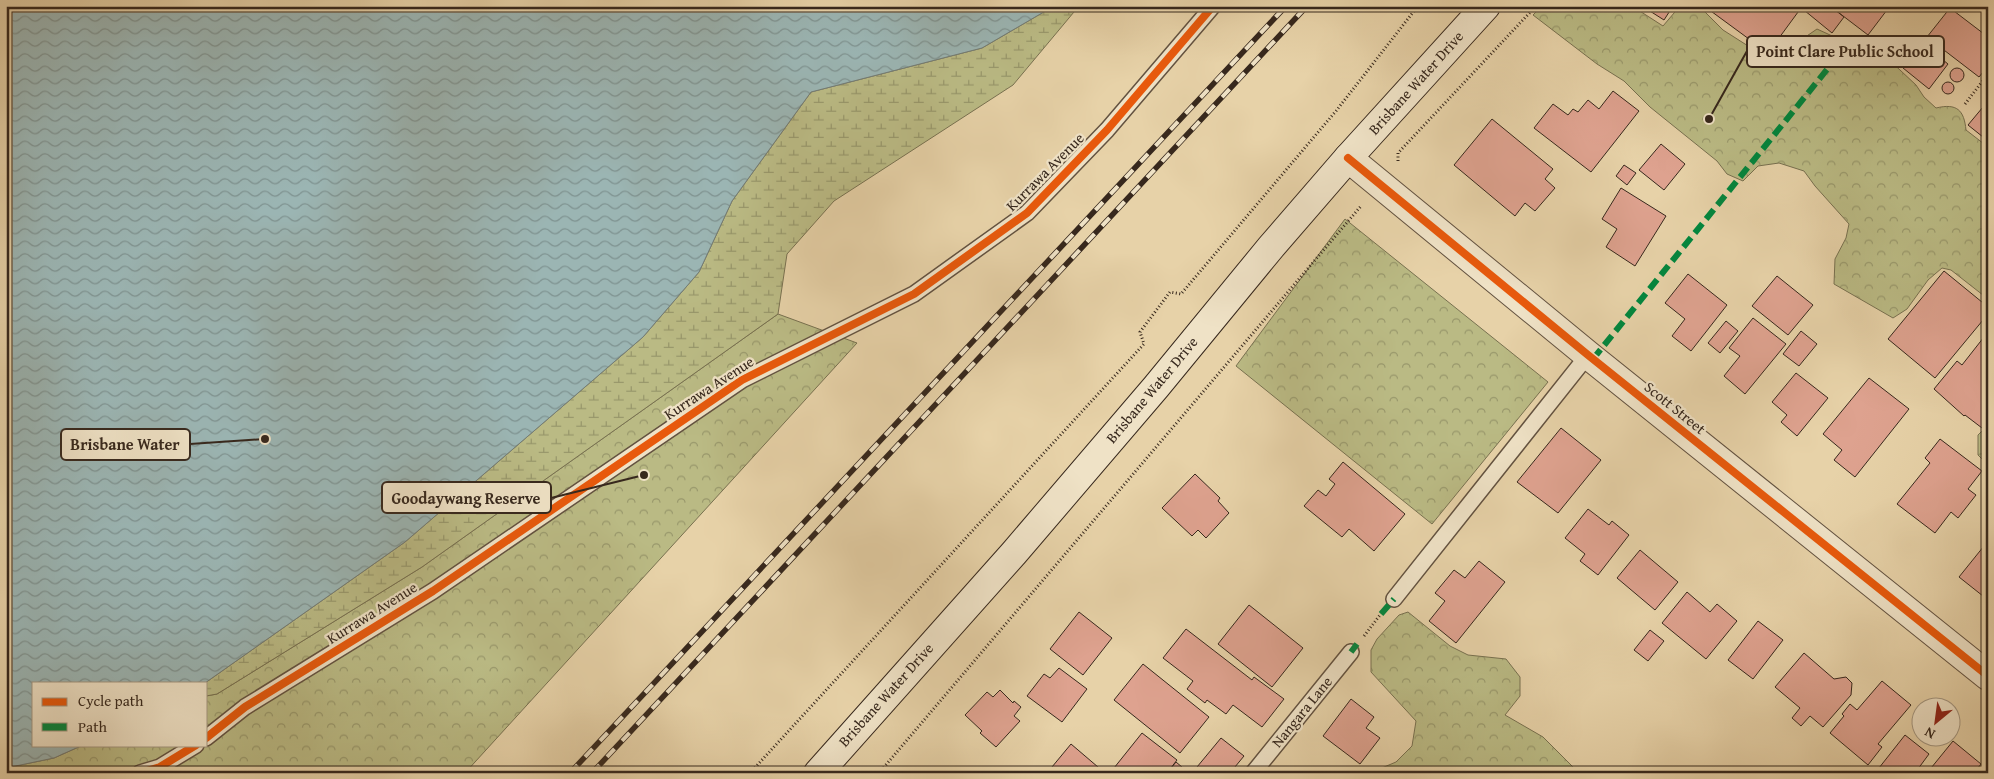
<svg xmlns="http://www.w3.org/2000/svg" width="1994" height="779" font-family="'Gentium Book Plus',serif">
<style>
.forest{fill:url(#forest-crowns);stroke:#787150}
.wetland{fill:url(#wetland-marsh);stroke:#787150}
.water{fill:url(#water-waves);stroke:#737d77}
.building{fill:#dea28f;stroke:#37281d}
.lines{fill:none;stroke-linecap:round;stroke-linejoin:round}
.service-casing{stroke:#635240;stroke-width:18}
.minor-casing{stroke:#635240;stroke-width:30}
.secondary-casing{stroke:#37281d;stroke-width:30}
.path{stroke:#37281d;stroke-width:3;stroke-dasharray:1 2.5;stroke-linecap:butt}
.service{stroke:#efe2c6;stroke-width:15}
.minor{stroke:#efe2c6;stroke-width:28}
.secondary{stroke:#efe2c6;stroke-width:28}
.rail-casing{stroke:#37281d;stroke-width:5.5}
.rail{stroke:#efe2c6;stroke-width:4;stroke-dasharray:11;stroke-linecap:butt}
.quiet{stroke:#00873e;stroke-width:6;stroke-dasharray:12 6;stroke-linecap:butt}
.cycleway-casing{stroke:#efe2c6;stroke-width:11}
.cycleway{stroke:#e8590c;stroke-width:8}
.labels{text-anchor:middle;stroke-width:4.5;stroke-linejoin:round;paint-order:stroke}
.street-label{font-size:15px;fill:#37281d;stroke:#efe2c6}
.leader{fill:none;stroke:#37281d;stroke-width:2}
.callout-dot{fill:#37281d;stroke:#efe2c6;stroke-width:2}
.callout{fill:#efe2c6;stroke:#37281d;stroke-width:2}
.callout-label{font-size:16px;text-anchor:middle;font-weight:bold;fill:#37281d}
</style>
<defs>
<pattern id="forest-crowns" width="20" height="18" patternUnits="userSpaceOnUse" patternTransform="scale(1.25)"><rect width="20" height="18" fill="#baba84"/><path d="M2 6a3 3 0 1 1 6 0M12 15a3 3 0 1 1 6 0" fill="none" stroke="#98976b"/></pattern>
<pattern id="wetland-marsh" width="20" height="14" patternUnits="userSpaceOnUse" patternTransform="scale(1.25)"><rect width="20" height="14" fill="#baba84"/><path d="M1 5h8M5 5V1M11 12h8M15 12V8" fill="none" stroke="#98976b"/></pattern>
<pattern id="water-waves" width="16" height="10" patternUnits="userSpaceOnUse" patternTransform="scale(1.25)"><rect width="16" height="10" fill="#9bb5b3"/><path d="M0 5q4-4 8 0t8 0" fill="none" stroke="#7f9391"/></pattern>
</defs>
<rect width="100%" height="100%" fill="#e7d2a8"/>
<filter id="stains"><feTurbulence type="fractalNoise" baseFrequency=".004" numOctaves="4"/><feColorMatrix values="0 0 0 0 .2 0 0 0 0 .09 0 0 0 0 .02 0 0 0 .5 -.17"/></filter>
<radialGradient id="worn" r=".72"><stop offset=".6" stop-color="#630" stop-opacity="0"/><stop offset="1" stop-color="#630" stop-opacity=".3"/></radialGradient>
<path class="forest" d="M 1542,6 L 1632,6 L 1663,26 L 1680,6 L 1699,6 L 1723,30 L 1767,58 L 1782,53 L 1817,29 L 1841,40 L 1855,37 L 1869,41 L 1916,85 L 1924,97 L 1936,108 C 1957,103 1964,110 1966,130 L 1988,147 L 1988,299 L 1951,270 L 1942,268 L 1928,280 L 1907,309 L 1893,318 L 1834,284 L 1835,259 L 1846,238 L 1849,224 L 1815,186 L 1804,171 L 1779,163 L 1758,166 L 1743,181 L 1727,174 L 1717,161 L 1650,107 L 1624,81 L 1597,64 L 1533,15 Z
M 1345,219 L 1548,382 L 1432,524 L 1236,366 Z
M 778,314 L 857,343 L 465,773 L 6,773 L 6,768 L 54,758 L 83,745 L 206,745 L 206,696 L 217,694 L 422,567 Z
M 1988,425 L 1988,465 L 1978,455 L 1978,435 Z
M 1408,612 L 1450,646 L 1468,655 L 1506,659 L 1520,677 L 1520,696 L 1505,715 L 1543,737 L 1579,773 L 1376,773 L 1377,770 L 1396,762 L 1412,746 L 1416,721 L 1371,672 L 1371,650 L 1377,639 L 1399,615 Z"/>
<path class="wetland" d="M 1054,6 L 1079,6 L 1013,85 L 834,201 L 787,254 L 778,314 L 422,567 L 217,694 L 206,696 L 205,683 L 405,542 L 643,337 L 699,272 L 732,201 L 811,92 L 982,48 Z"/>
<path class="water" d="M 6,6 L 1054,6 L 982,48 L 811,92 L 732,201 L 699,272 L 643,337 L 405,542 L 205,683 L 34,683 L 34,745 L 83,745 L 54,758 L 6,768 Z"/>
<path class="building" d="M 1642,6 L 1673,6 L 1664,20 Z
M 1704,6 L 1798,6 L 1801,8 L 1768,53 Z
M 1799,6 L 1830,6 L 1844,17 L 1832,33 Z
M 1830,6 L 1890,6 L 1868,35 Z
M 1950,8 L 1988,37 L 1988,66 L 1979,77 L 1927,37 Z
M 1922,43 L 1948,64 L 1929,89 L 1903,68 Z
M1950 75a7 7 0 1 1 14 0a7 7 0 1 1-14 0Z
M1942 88a6 6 0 1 1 12 0a6 6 0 1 1-12 0Z
M 1613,91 L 1639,111 L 1591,172 L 1534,128 L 1553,104 L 1568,115 L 1573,109 L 1578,112 L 1588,100 L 1599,109 Z
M 1988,101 L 1988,141 L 1968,125 Z
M 1492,119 L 1553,169 L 1545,179 L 1555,188 L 1535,211 L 1525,203 L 1515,216 L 1454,165 Z
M 1661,144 L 1685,164 L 1664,190 L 1639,170 Z
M 1624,165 L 1636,173 L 1627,185 L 1616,176 Z
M 1621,188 L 1666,216 L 1635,266 L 1606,247 L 1617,229 L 1602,219 Z
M 1944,271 L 1988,307 L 1988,314 L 1935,378 L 1888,339 Z
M 1688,274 L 1727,305 L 1691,351 L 1672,336 L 1685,319 L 1665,303 Z
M 1777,276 L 1813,305 L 1788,335 L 1752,306 Z
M 1753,318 L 1786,344 L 1745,394 L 1724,376 L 1740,356 L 1729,348 Z
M 1726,321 L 1738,331 L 1720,353 L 1708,343 Z
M 1801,331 L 1817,344 L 1799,366 L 1783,354 Z
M 1984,337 L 1988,340 L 1988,421 L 1982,428 L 1965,415 L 1964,416 L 1934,389 L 1957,361 L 1962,365 Z
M 1796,373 L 1828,398 L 1797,436 L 1781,422 L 1787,415 L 1772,402 Z
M 1869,378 L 1909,409 L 1855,477 L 1834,460 L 1842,450 L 1823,434 Z
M 1561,428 L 1601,460 L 1558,513 L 1517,482 Z
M 1940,439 L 1982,471 L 1968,489 L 1976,495 L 1958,518 L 1951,512 L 1935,533 L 1897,504 L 1930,463 L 1925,458 Z
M 1343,462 L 1405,514 L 1374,551 L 1349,529 L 1342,537 L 1304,506 L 1318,490 L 1326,496 L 1335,484 L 1329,479 Z
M 1195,474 L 1220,498 L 1218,501 L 1229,513 L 1206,538 L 1198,530 L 1192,536 L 1162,508 Z
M 1588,509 L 1609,525 L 1612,521 L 1629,535 L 1598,575 L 1580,561 L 1585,554 L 1565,538 Z
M 1988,541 L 1988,600 L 1959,577 Z
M 1640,550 L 1678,582 L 1655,610 L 1617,578 Z
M 1479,561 L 1505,582 L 1456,643 L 1429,621 L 1445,601 L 1435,593 L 1454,570 L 1465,578 Z
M 1687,592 L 1710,612 L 1717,604 L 1737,621 L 1706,659 L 1662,623 Z
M 1249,605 L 1303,648 L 1272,687 L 1218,644 Z
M 1079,612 L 1112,638 L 1083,675 L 1050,649 Z
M 1758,621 L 1783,640 L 1753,679 L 1728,660 Z
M 1186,629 L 1252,680 L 1254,677 L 1284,699 L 1262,727 L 1233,705 L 1226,714 L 1207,700 L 1205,703 L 1187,689 L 1193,681 L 1163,658 Z
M 1650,630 L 1664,641 L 1648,661 L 1634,650 Z
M 1804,653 L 1834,679 L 1846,677 L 1852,683 L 1851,695 L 1823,727 L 1810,716 L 1801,726 L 1792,718 L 1800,708 L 1775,687 Z
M 1143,664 L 1209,717 L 1180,753 L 1114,700 Z
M 1059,668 L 1087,689 L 1062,722 L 1027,696 L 1044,674 L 1050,678 Z
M 1882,681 L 1911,705 L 1878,744 L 1882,747 L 1868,765 L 1830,733 L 1844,716 L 1842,714 L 1850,704 L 1857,710 Z
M 1000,690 L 1013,703 L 1014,701 L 1021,707 L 1014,716 L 1020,721 L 996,747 L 980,733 L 982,731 L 965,715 L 987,692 L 993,697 Z
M 1351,699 L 1374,717 L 1366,728 L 1380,738 L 1360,764 L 1323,736 Z
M 1142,733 L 1177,760 L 1167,773 L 1120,773 L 1114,768 Z
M 1905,735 L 1929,754 L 1915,773 L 1875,773 Z
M 1221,738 L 1244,756 L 1230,773 L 1204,773 L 1197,767 Z
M 1953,741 L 1981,764 L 1974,773 L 1927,773 Z
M 1071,744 L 1105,773 L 1047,773 Z
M 1176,762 L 1189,773 L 1167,773 Z"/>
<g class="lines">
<defs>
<path id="service" d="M 1394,599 L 1588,355
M 206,738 L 245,707 L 433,591 L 742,380 L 914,294 L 1027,213 L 1107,130 L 1213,6
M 140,773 L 160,767 L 196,745
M 1253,773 L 1351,652"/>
<path id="minor" d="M 1348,158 L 1588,355 L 1988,676"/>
<path id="secondary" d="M 818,773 L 1014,553 L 1156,387 L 1271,247 L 1348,158 L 1486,6"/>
</defs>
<use href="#service" class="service-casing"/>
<use href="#minor" class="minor-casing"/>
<use href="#secondary" class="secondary-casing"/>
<path class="path" d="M 1965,104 L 1988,74
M 1398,161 L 1398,153 L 1536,6
M 1364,636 L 1380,615
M 750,773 L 1144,344 L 1140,332 L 1170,292 L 1181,294 L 1336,111 L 1418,6
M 879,773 L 1361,206"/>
<use href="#service" class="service"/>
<use href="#minor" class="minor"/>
<use href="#secondary" class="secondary"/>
<defs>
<path id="rail" d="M 570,773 L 1286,6
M 592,773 L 1307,6"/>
</defs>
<use href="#rail" class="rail-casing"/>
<use href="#rail" class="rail"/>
<path class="quiet" d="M 1593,359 L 1829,67
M 1381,614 L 1394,599
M 1351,652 L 1357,644"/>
<defs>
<path id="cycleway" d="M 1348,158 L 1588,355 L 1988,676
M 206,738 L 245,707 L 433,591 L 742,380 L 914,294 L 1027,213 L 1107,130 L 1213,6
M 140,773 L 160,767 L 196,745"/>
</defs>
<use href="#cycleway" class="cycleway-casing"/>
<use href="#cycleway" class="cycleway"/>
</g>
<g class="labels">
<g class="street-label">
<text transform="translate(1416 83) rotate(-48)" y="5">Brisbane Water Drive</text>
<text transform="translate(1045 172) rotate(-45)" y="5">Kurrawa Avenue</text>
<text transform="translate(709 388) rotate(-33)" y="5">Kurrawa Avenue</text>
<text transform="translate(1152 390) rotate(-50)" y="5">Brisbane Water Drive</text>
<text transform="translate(1675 408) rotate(39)" y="5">Scott Street</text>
<text transform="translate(372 613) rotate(-32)" y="5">Kurrawa Avenue</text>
<text transform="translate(886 695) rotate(-48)" y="5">Brisbane Water Drive</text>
<text transform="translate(1302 712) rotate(-51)" y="5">Nangara Lane</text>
</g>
</g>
<path class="leader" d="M1709 119L1747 51M265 439L190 444M644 475L551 498"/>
<g class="callout-dot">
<circle cx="1709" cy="119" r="5"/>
<circle cx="265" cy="439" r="5"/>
<circle cx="644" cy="475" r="5"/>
</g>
<g class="callout">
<rect x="1747" y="36" width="197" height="31" rx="5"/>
<rect x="61" y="429" width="129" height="31" rx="5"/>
<rect x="382" y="482" width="169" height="31" rx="5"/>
</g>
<g class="callout-label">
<text x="1845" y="57">Point Clare Public School</text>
<text x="125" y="450">Brisbane Water</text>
<text x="466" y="504">Goodaywang Reserve</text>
</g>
<rect width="1994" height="779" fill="none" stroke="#e7d2a8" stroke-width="25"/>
<rect x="8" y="8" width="1979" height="764" fill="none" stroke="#37281d" stroke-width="2.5"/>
<rect x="12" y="12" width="1969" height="754" fill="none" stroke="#37281d"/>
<rect x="32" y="682" width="175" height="65" fill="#efe2c6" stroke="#a59882"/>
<rect x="42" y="698" width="25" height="8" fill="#e8590c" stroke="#a59882"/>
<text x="78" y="706" font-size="15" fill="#37281d">Cycle path</text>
<rect x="42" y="723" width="25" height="8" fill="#00873e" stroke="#a59882"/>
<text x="78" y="732" font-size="15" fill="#37281d">Path</text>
<g transform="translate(1936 722) rotate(209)"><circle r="24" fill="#efe2c6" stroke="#a59882"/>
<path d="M0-4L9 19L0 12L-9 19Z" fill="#8f2418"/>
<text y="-8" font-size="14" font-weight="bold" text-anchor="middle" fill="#37281d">N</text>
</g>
<rect width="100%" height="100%" filter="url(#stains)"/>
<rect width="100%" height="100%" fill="url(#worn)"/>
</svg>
